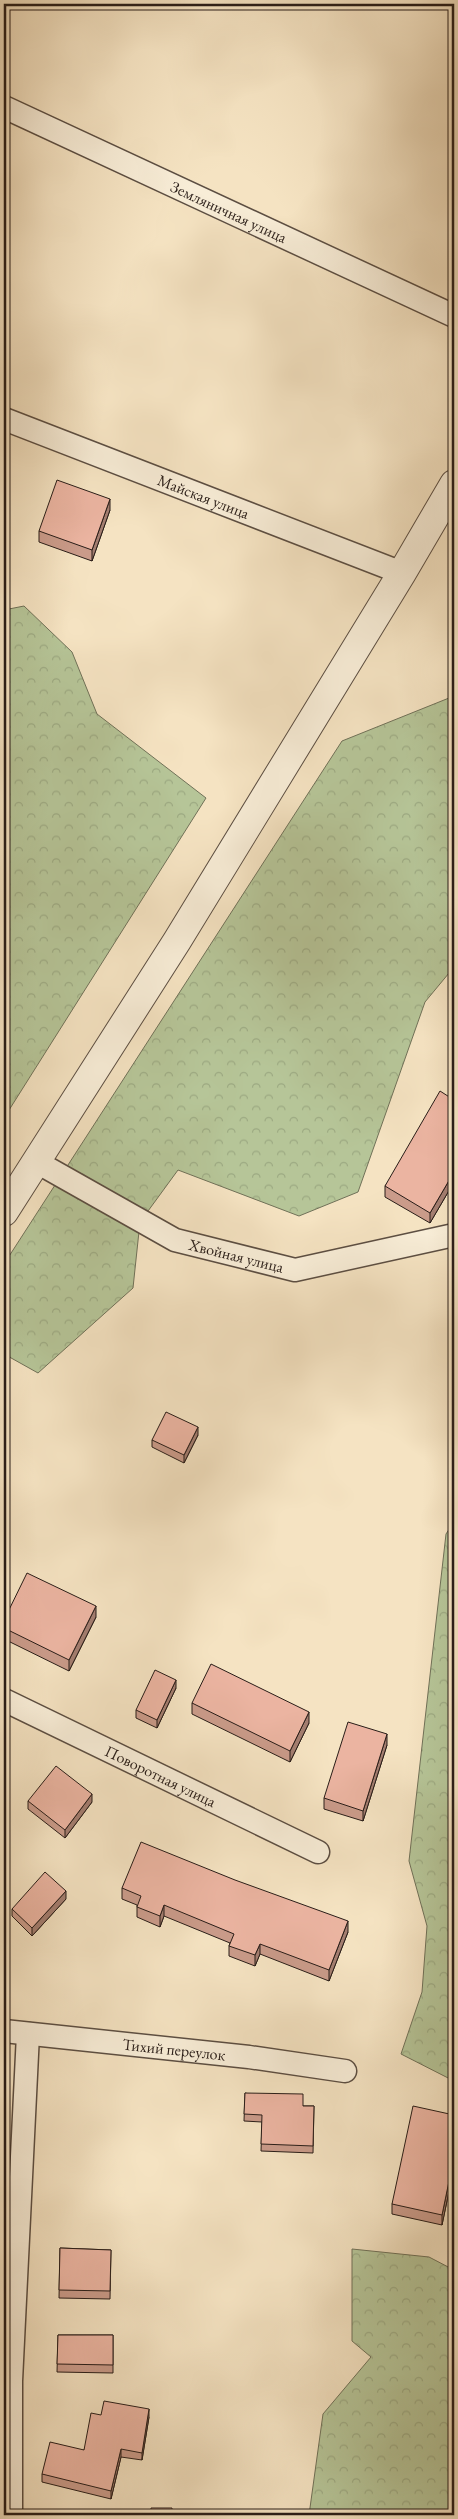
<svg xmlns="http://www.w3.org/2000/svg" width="458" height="2519" font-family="'EB Garamond',serif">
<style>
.forest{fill:url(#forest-crowns);stroke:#707158}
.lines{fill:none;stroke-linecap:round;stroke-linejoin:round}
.minor-casing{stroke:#5c4e42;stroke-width:25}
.tertiary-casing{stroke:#5c4e42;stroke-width:30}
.minor{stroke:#f8edd7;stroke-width:22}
.tertiary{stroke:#f8edd7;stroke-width:28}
.wall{fill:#ca9b8a;stroke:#291d18}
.shaded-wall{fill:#a47e71;stroke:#291d18}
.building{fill:#ebb4a1;stroke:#291d18}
.labels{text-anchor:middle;stroke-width:4;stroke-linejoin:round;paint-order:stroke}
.street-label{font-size:16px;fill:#291d18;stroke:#f8edd7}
</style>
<defs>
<pattern id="forest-crowns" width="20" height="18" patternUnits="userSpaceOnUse" patternTransform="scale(1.25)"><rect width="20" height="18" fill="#b6c598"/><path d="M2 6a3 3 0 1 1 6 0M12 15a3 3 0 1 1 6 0" fill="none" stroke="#9ca982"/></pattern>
</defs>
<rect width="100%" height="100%" fill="#f5e3c2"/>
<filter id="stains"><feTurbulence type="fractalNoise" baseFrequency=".004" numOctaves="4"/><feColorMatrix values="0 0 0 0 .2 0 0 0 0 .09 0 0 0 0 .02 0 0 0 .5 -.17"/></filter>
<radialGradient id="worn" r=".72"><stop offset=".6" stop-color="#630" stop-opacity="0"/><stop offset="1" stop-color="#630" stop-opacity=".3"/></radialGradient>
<path class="forest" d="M 24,606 L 72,652 L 97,714 L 206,798 L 4,1118 L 4,610 Z
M 454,696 L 454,967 L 425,1002 L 358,1192 L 299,1216 L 178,1170 L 140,1222 L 133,1288 L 38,1373 L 4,1354 L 4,1264 L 342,741 Z
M 454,1522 L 454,2081 L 401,2054 L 422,1992 L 427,1926 L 409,1861 L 446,1534 Z
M 352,2249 L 429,2257 L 454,2270 L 454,2515 L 309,2515 L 323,2414 L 371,2357 L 352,2341 Z"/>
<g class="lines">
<defs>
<g id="minor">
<path id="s1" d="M 4,107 L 454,316"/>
<path id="s2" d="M 4,419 L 402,573"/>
<path id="s3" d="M 35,1161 L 175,1240 L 295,1270 L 454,1235"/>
<path id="s4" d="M 4,1700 L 318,1852"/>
<path id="s5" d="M 4,2031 L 249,2057 L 345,2071"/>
<path d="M 11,2515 L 11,2381 L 28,2034"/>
</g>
<path id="tertiary" d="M 4,1212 L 177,941 L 402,573 L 454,484"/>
</defs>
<use href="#minor" class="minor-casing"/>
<use href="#tertiary" class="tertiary-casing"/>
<use href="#minor" class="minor"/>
<use href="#tertiary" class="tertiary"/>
</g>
<path class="wall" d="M 110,510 L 92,561 L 39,542 L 39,531 Z
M 454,1100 L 454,1182 L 430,1223 L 385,1197 L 385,1186 Z
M 198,1435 L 184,1463 L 152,1447 L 152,1440 Z
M 96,1617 L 69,1671 L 4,1639 L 4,1620 Z
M 176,1688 L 157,1728 L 136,1718 L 136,1710 Z
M 192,1703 L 309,1723 L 290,1762 L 192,1714 Z
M 387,1745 L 363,1821 L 324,1809 L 324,1798 Z
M 28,1801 L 92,1802 L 65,1838 L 28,1809 Z
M 122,1888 L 348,1932 L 329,1981 L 260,1954 L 255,1966 L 229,1956 L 229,1946 L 230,1943 L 164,1916 L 160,1927 L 137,1917 L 137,1905 L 122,1899 Z
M 66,1899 L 32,1936 L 12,1916 L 12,1909 Z
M 245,2093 L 303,2106 L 314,2106 L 313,2153 L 261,2151 L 262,2122 L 244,2121 Z
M 454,2115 L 454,2167 L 442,2225 L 392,2214 L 392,2204 Z
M 60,2248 L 111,2250 L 110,2299 L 59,2298 Z
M 58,2335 L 113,2335 L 113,2373 L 57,2372 Z
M 101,2415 L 149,2417 L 142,2460 L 121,2457 L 111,2499 L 42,2482 L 42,2474 L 84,2450 Z"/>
<path class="shaded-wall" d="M 110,499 L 110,510 L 92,561 L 92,550 Z
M 454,1172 L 454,1182 L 430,1223 L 430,1213 Z
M 198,1427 L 198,1435 L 184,1463 L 184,1455 Z
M 96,1606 L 96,1617 L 69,1671 L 69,1660 Z
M 176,1680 L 176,1688 L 157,1728 L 157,1720 Z
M 309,1712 L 309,1723 L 290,1762 L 290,1751 Z
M 387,1734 L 387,1745 L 363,1821 L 363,1811 Z
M 92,1794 L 92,1802 L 65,1838 L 65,1830 Z
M 66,1891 L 66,1899 L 32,1936 L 32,1928 Z
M 164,1905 L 164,1916 L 160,1927 L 160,1916 Z
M 348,1921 L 348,1932 L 329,1981 L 329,1970 Z
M 260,1944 L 260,1954 L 255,1966 L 255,1955 Z
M 454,2157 L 454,2167 L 442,2225 L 442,2215 Z
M 149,2409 L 149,2417 L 142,2460 L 142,2453 Z
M 121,2449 L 121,2457 L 111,2499 L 111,2491 Z"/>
<path class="building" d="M 57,480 L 110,499 L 92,550 L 39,531 Z
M 440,1091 L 454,1100 L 454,1172 L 430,1213 L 385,1186 Z
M 166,1412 L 198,1427 L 184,1455 L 152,1440 Z
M 27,1573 L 96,1606 L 69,1660 L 4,1628 L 4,1620 Z
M 211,1664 L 309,1712 L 290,1751 L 192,1703 Z
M 155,1670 L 176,1680 L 157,1720 L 136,1710 Z
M 348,1722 L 387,1734 L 363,1811 L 324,1798 Z
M 56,1766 L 92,1794 L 65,1830 L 28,1801 Z
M 141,1842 L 235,1880 L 348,1921 L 329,1970 L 260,1944 L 255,1955 L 229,1946 L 234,1934 L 164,1905 L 160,1916 L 137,1907 L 141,1896 L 122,1888 Z
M 45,1872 L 66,1891 L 32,1928 L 12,1909 Z
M 245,2093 L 303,2094 L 303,2106 L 314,2106 L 313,2146 L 261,2144 L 262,2115 L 244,2114 Z
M 413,2106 L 454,2115 L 454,2157 L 442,2215 L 392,2204 Z
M 60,2248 L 111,2250 L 110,2291 L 59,2290 Z
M 58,2335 L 113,2335 L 113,2365 L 57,2364 Z
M 104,2401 L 149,2409 L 142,2453 L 121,2449 L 111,2491 L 42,2474 L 50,2442 L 84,2450 L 91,2413 L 101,2415 Z
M 151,2508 L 172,2508 L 172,2515 L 151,2515 Z"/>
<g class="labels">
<g class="street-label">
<text dy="6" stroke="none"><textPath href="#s1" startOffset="248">Земляничная улица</textPath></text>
<text dy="6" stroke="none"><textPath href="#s2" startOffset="214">Майская улица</textPath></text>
<text dy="6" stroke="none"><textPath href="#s3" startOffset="224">Хвойная улица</textPath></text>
<text dy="6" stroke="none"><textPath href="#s4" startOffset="174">Поворотная улица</textPath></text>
<text dy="6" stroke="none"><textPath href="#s5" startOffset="171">Тихий переулок</textPath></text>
</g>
</g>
<rect width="458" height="2519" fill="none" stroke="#f5e3c2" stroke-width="20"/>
<rect x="5" y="5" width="448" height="2509" fill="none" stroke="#291d18" stroke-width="2.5"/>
<rect x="10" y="10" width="438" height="2499" fill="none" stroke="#291d18"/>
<rect width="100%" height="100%" filter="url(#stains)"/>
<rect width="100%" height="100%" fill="url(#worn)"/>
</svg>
